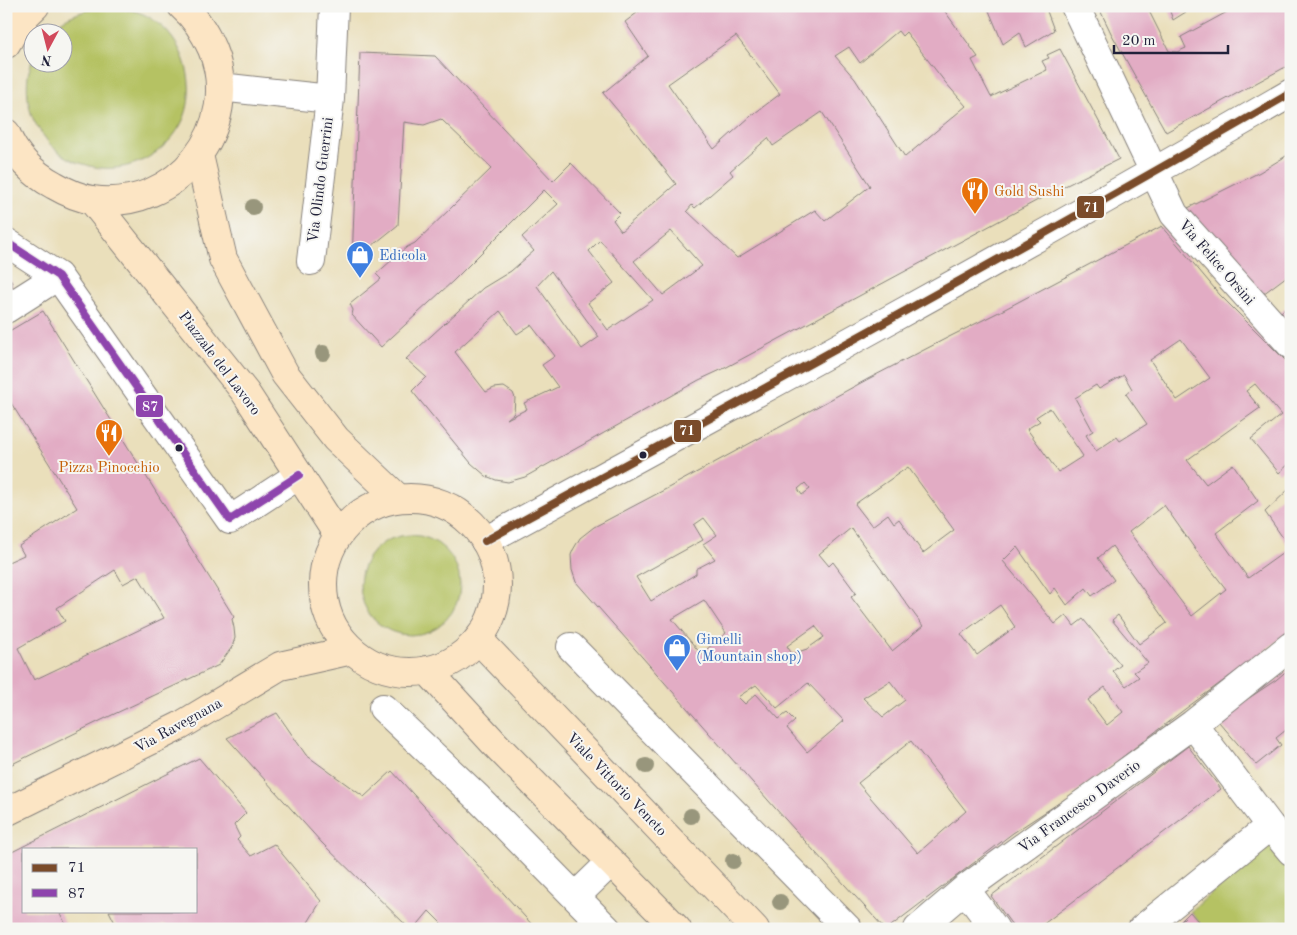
<svg xmlns="http://www.w3.org/2000/svg" width="1297" height="935" font-family="'Old Standard TT',serif">
<style>
.green{fill:#b5c264;stroke:#6c7250}
.building{fill:#e2acc4;fill-rule:evenodd}
.lines{fill:none;stroke-linecap:round;stroke-linejoin:round}
.street-casing{stroke:#86807b;stroke-width:30}
.secondary-casing{stroke:#86807b;stroke-width:30}
.street{stroke:#fff;stroke-width:28}
.secondary{stroke:#fce5c4;stroke-width:28}
.bus-1-casing{stroke:#f6f6f2;stroke-width:11}
.bus-2-casing{stroke:#f6f6f2;stroke-width:11}
.bus-1{stroke:#7a4b2a;stroke-width:8}
.bus-2{stroke:#8e44ad;stroke-width:8}
.tree{fill:#98967c}
.bus-dot{fill:#22223b;stroke:#f6f6f2;stroke-width:2}
.labels{text-anchor:middle;stroke-width:4;stroke-linejoin:round;paint-order:stroke}
.street-label{font-size:15px;fill:#22223b;stroke:#f6f6f2}
.food-label{font-size:15px;fill:#c56008;stroke:#f6f6f2;text-anchor:start}
.shop-label{font-size:15px;fill:#366cbe;stroke:#f6f6f2;text-anchor:start}
.line-badge{stroke:#f6f6f2;stroke-width:2}
.badge-label{font-size:14px;text-anchor:middle;font-weight:bold;fill:#fff}
</style>
<rect width="100%" height="100%" fill="#f6f6f2"/>
<filter id="ink" filterUnits="userSpaceOnUse"><feTurbulence type="fractalNoise" baseFrequency=".02" numOctaves="2"/><feDisplacementMap in="SourceGraphic" scale="10" xChannelSelector="R" yChannelSelector="G"/><feConvolveMatrix kernelMatrix="1 2 1 2 8 2 1 2 1" color-interpolation-filters="sRGB"/></filter>
<filter id="wash" filterUnits="userSpaceOnUse"><feTurbulence type="fractalNoise" baseFrequency=".0096" numOctaves="4" result="noise"/><feDisplacementMap in="SourceGraphic" scale="20" xChannelSelector="R" yChannelSelector="G"/><feGaussianBlur stdDeviation="1.12" result="paint"/><feColorMatrix in="noise" values="0 0 0 0 0 0 0 0 0 0 0 0 0 0 0 0 0 1.4 0 .05"/><feComposite in="paint" operator="in"/></filter>
<g filter="url(#wash)">
<rect width="100%" height="100%" fill="#eadfbb"/>
<path class="green" d="M 99,7 C 114,8 129,8 143,14 C 181,31 199,80 184,118 C 169,153 128,176 90,166 C 85,164 77,163 72,160 C 64,156 54,149 48,142 C 45,137 40,132 37,126 C 28,113 26,91 28,75 C 29,70 31,65 32,60 L 32,62 L 62,62 L 62,32 L 49,32 C 61,17 81,12 99,7 Z
M360 585a50 50 0 1 1 100 0a50 50 0 1 1-100 0Z
M 1271,841 L 1291,866 L 1291,929 L 1205,929 L 1190,912 Z"/>
<g id="blocks">
<path class="building" d="M 646,6 L 941,6 L 978,57 L 972,60 L 991,97 L 1047,70 L 1042,61 L 1049,58 L 1047,55 L 1060,49 L 1119,159 L 1051,193 L 725,368 L 699,380 L 525,477 L 508,482 L 496,480 L 486,476 L 471,463 L 412,391 L 426,377 L 406,359 L 483,288 L 511,271 L 534,251 L 522,237 L 558,204 L 544,190 L 453,281 L 381,347 L 352,315 L 353,310 L 350,304 L 381,279 L 376,274 L 407,247 L 415,243 L 492,168 L 441,119 L 424,125 L 404,122 L 398,225 L 352,262 L 360,53 L 435,56 L 553,181 L 571,163 L 620,213 L 613,220 L 621,231 L 676,184 L 633,129 L 603,93 L 648,56 L 625,22 ZM 898,31 L 902,36 L 906,32 L 945,82 L 966,106 L 905,157 L 855,79 L 835,56 L 849,47 L 860,63 ZM 736,36 L 780,94 L 751,116 L 714,149 L 668,84 ZM 822,112 L 870,186 L 825,221 L 815,210 L 737,258 L 687,211 L 692,205 L 695,208 L 733,175 L 730,171 L 768,138 L 773,146 ZM 671,231 L 702,266 L 663,295 L 634,261 ZM 600,240 L 653,300 L 608,330 L 588,303 L 614,283 L 589,251 ZM 551,271 L 599,337 L 582,349 L 537,286 ZM 500,311 L 517,334 L 531,325 L 555,356 L 542,365 L 558,387 L 524,403 L 527,409 L 507,419 L 514,413 L 515,398 L 513,393 L 504,387 L 494,388 L 486,392 L 455,352 Z
M 987,6 L 1045,6 L 1054,30 L 1026,47 L 1020,32 L 1003,44 Z
M 1098,6 L 1157,6 L 1149,11 L 1169,51 L 1177,52 L 1186,48 L 1181,37 L 1238,6 L 1291,6 L 1291,64 L 1166,132 L 1111,33 Z
M 1168,6 L 1187,6 L 1189,10 L 1173,20 Z
M 1291,153 L 1291,273 L 1259,297 L 1184,210 L 1260,172 Z
M 1162,226 L 1220,295 L 1291,366 L 1291,462 L 1279,473 L 1251,439 L 1281,415 L 1255,384 L 1246,391 L 1260,408 L 1187,460 L 1206,484 L 1233,464 L 1258,501 L 1216,533 L 1248,578 L 1290,548 L 1265,512 L 1291,487 L 1291,631 L 1185,709 L 1085,786 L 1013,833 L 887,929 L 885,929 L 775,808 L 576,582 L 572,570 L 571,555 L 573,550 L 580,538 L 594,527 L 668,488 L 868,379 L 947,338 L 1003,310 ZM 1181,339 L 1210,378 L 1177,400 L 1150,360 ZM 1124,375 L 1132,389 L 1126,394 L 1147,424 L 1120,441 L 1117,437 L 1096,451 L 1086,435 L 1093,431 L 1075,398 L 1096,385 L 1099,389 ZM 1050,408 L 1083,456 L 1058,472 L 1027,429 L 1040,421 L 1036,417 ZM 908,467 L 954,530 L 923,553 L 899,519 L 894,523 L 888,514 L 872,526 L 855,504 ZM 805,483 L 810,489 L 802,495 L 798,489 ZM 1164,505 L 1195,549 L 1226,589 L 1192,616 L 1129,532 ZM 704,518 L 717,535 L 703,544 L 715,559 L 696,569 L 696,574 L 651,601 L 636,577 L 703,540 L 694,525 ZM 851,528 L 923,626 L 892,651 L 851,597 L 856,593 L 833,562 L 829,566 L 819,554 ZM 1112,546 L 1167,623 L 1139,644 L 1118,615 L 1112,620 L 1148,663 L 1134,672 L 1139,677 L 1126,686 L 1113,671 L 1121,665 L 1083,619 L 1074,626 L 1066,615 L 1055,624 L 1003,561 L 1017,547 L 1050,594 L 1055,588 L 1067,605 L 1086,588 L 1092,596 L 1114,580 L 1098,558 ZM 704,600 L 726,633 L 701,654 L 672,619 ZM 1000,605 L 1015,627 L 977,655 L 961,634 ZM 815,626 L 824,637 L 807,649 L 792,654 L 787,646 ZM 890,681 L 905,700 L 883,717 L 863,698 ZM 808,683 L 844,721 L 807,752 L 787,728 L 795,721 L 787,713 L 779,719 L 756,694 L 745,704 L 738,697 L 756,685 L 777,708 ZM 1105,687 L 1123,712 L 1107,725 L 1088,700 ZM 911,741 L 966,811 L 918,853 L 858,783 Z
M 6,277 L 10,279 L 12,283 L 12,287 L 6,295 Z
M 1291,305 L 1291,334 L 1275,316 Z
M 43,311 L 234,617 L 232,619 L 234,628 L 235,638 L 232,647 L 219,665 L 110,716 L 6,767 L 6,563 L 24,555 L 19,546 L 77,508 L 6,395 L 6,333 ZM 115,570 L 123,584 L 138,576 L 164,618 L 34,680 L 18,648 L 65,621 L 57,608 Z
M 1291,667 L 1291,726 L 1276,738 L 1281,745 L 1256,765 L 1219,722 L 1240,704 L 1276,680 Z
M 277,713 L 306,755 L 364,797 L 392,771 L 536,929 L 447,929 L 429,911 L 414,929 L 410,929 L 322,843 L 227,738 Z
M 1188,746 L 1221,789 L 1037,929 L 1015,929 L 991,896 Z
M 199,758 L 246,813 L 234,825 L 240,837 L 237,840 L 251,856 L 274,844 L 321,901 L 304,929 L 167,929 L 165,924 L 155,929 L 118,929 L 109,911 L 196,911 L 196,849 L 24,849 L 24,911 L 59,911 L 68,929 L 6,929 L 6,855 Z
M 1190,912 L 1205,929 L 1173,929 Z"/>
</g>
</g>
<g filter="url(#ink)">
<use href="#blocks" fill-opacity="0" stroke="#86807b" stroke-width="1"/>
<g class="lines">
<defs>
<path id="street" d="M 1075,6 L 1174,214 L 1291,345
M 220,87 L 330,99
M 6,242 L 58,276 L 230,520 L 299,475
M 311,261 L 330,99 L 334,6
M 6,309 L 58,276
M 485,541 C 755,394 1025,247 1291,93
M 571,647 L 848,929
M 383,708 L 478,798 L 607,929
M 1193,724 L 1270,826 L 1291,851
M 965,889 L 995,929
M 576,896 L 611,862
M 918,929 L 965,889 L 1193,724 L 1291,646
M 1142,929 L 1270,826"/>
<path id="secondary" d="M 6,44 C 14,30 22,17 35,6
M 6,133 C 14,155 33,174 54,185 C 66,192 79,198 93,200 C 176,212 244,127 212,49 C 205,33 196,18 182,6
M 199,155 L 223,259 L 285,374 L 336,439 L 398,498
M 92,200 L 245,392 L 338,535
M323 585a87 87 0 1 1 174 0a87 87 0 1 1-174 0Z
M 478,639 L 755,929
M 427,670 L 494,743 L 677,929
M 6,812 L 180,726 L 280,666 L 352,650"/>
</defs>
<use href="#street" class="street-casing"/>
<use href="#secondary" class="secondary-casing"/>
<use href="#street" class="street"/>
<use href="#secondary" class="secondary"/>
<defs>
<path id="bus-1" d="M 485,541 C 755,394 1025,247 1291,93"/>
<path id="bus-2" d="M 6,242 L 58,276 L 230,520 L 299,475"/>
</defs>
<use href="#bus-1" class="bus-1-casing"/>
<use href="#bus-2" class="bus-2-casing"/>
<use href="#bus-1" class="bus-1"/>
<use href="#bus-2" class="bus-2"/>
</g>
<g class="tree">
<circle cx="253" cy="207" r="8"/>
<circle cx="323" cy="353" r="8"/>
<circle cx="646" cy="766" r="8"/>
<circle cx="691" cy="816" r="8"/>
<circle cx="733" cy="861" r="8"/>
<circle cx="780" cy="902" r="8"/>
</g>
</g>
<defs>
<symbol id="restaurant-pin" viewBox="-11 -11 22 30"><path d="M0 17L-7.5 6A9.5 9.5 0 1 1 7.5 6Z" fill="#e8710a" stroke="#f6f6f2"/><path d="M-5-6h1v4h1v-4h1v4h1v-4h1v5L-1.5 .5V6h-2V.5L-5-1ZM5-6V6H3V1.5H1.5Q1.5-4 5-6Z" fill="#fff"/></symbol>
<symbol id="shop-pin" viewBox="-11 -11 22 30"><path d="M0 17L-7.5 6A9.5 9.5 0 1 1 7.5 6Z" fill="#3f7fe0" stroke="#f6f6f2"/><path d="M-5-2.5h2.3a2.7 3.5 0 0 1 5.4 0H5L5.5 6h-11ZM-1.5-2.5h3a1.5 2.3 0 0 0-3 0Z" fill="#fff"/></symbol>
</defs>
<g fill-rule="evenodd">
<use href="#restaurant-pin" x="959" y="175" width="32" height="43"/>
<use href="#shop-pin" x="344" y="239" width="32" height="43"/>
<use href="#restaurant-pin" x="93" y="417" width="32" height="43"/>
<use href="#shop-pin" x="661" y="632" width="32" height="43"/>
</g>
<g class="bus-dot">
<circle cx="179" cy="448" r="4.5"/>
<circle cx="643" cy="455" r="4.5"/>
</g>
<g class="labels">
<g class="street-label">
<text transform="translate(320 180) rotate(-83)" y="5">Via Olindo Guerrini</text>
<text transform="translate(1217 262) rotate(49)" y="5">Via Felice Orsini</text>
<text transform="translate(220 363) rotate(53)" y="5">Piazzale del Lavoro</text>
<text transform="translate(178 725) rotate(-29)" y="5">Via Ravegnana</text>
<text transform="translate(617 784) rotate(46)" y="5">Viale Vittorio Veneto</text>
<text transform="translate(1079 806) rotate(-36)" y="5">Via Francesco Daverio</text>
</g>
<g class="food-label">
<text x="994" y="196">Gold Sushi</text>
<text x="109" y="472" text-anchor="middle">Pizza Pinocchio</text>
</g>
<g class="shop-label">
<text x="379" y="260">Edicola</text>
<text x="696" y="644">Gimelli<tspan x="696" dy="17">(Mountain shop)</tspan></text>
</g>
</g>
<g class="line-badge">
<rect x="1076" y="195" width="29" height="24" rx="5" fill="#7a4b2a"/>
<rect x="135" y="394" width="29" height="24" rx="5" fill="#8e44ad"/>
<rect x="673" y="419" width="29" height="24" rx="5" fill="#7a4b2a"/>
</g>
<g class="badge-label">
<text x="1091" y="212">71</text>
<text x="150" y="411">87</text>
<text x="687" y="435">71</text>
</g>
<rect width="1297" height="935" fill="none" stroke="#f6f6f2" stroke-width="25"/>
<rect x="22" y="848" width="175" height="65" fill="#f6f6f2" stroke="#a1a1a9"/>
<rect x="32" y="864" width="25" height="8" fill="#7a4b2a" stroke="#a1a1a9"/>
<text x="68" y="872" font-size="15" fill="#22223b">71</text>
<rect x="32" y="889" width="25" height="8" fill="#8e44ad" stroke="#a1a1a9"/>
<text x="68" y="898" font-size="15" fill="#22223b">87</text>
<g transform="translate(48 48) rotate(187)"><circle r="24" fill="#f6f6f2" stroke="#a1a1a9"/>
<path d="M0-4L9 19L0 12L-9 19Z" fill="#d1495b"/>
<text y="-8" font-size="14" font-weight="bold" text-anchor="middle" fill="#22223b">N</text>
</g>
<path d="M1114 45v8h114v-8" fill="none" stroke="#22223b" stroke-width="2.5"/>
<text x="1122" y="45" font-size="15" fill="#22223b" stroke="#f6f6f2" stroke-width="4" paint-order="stroke">20 m</text>
</svg>
